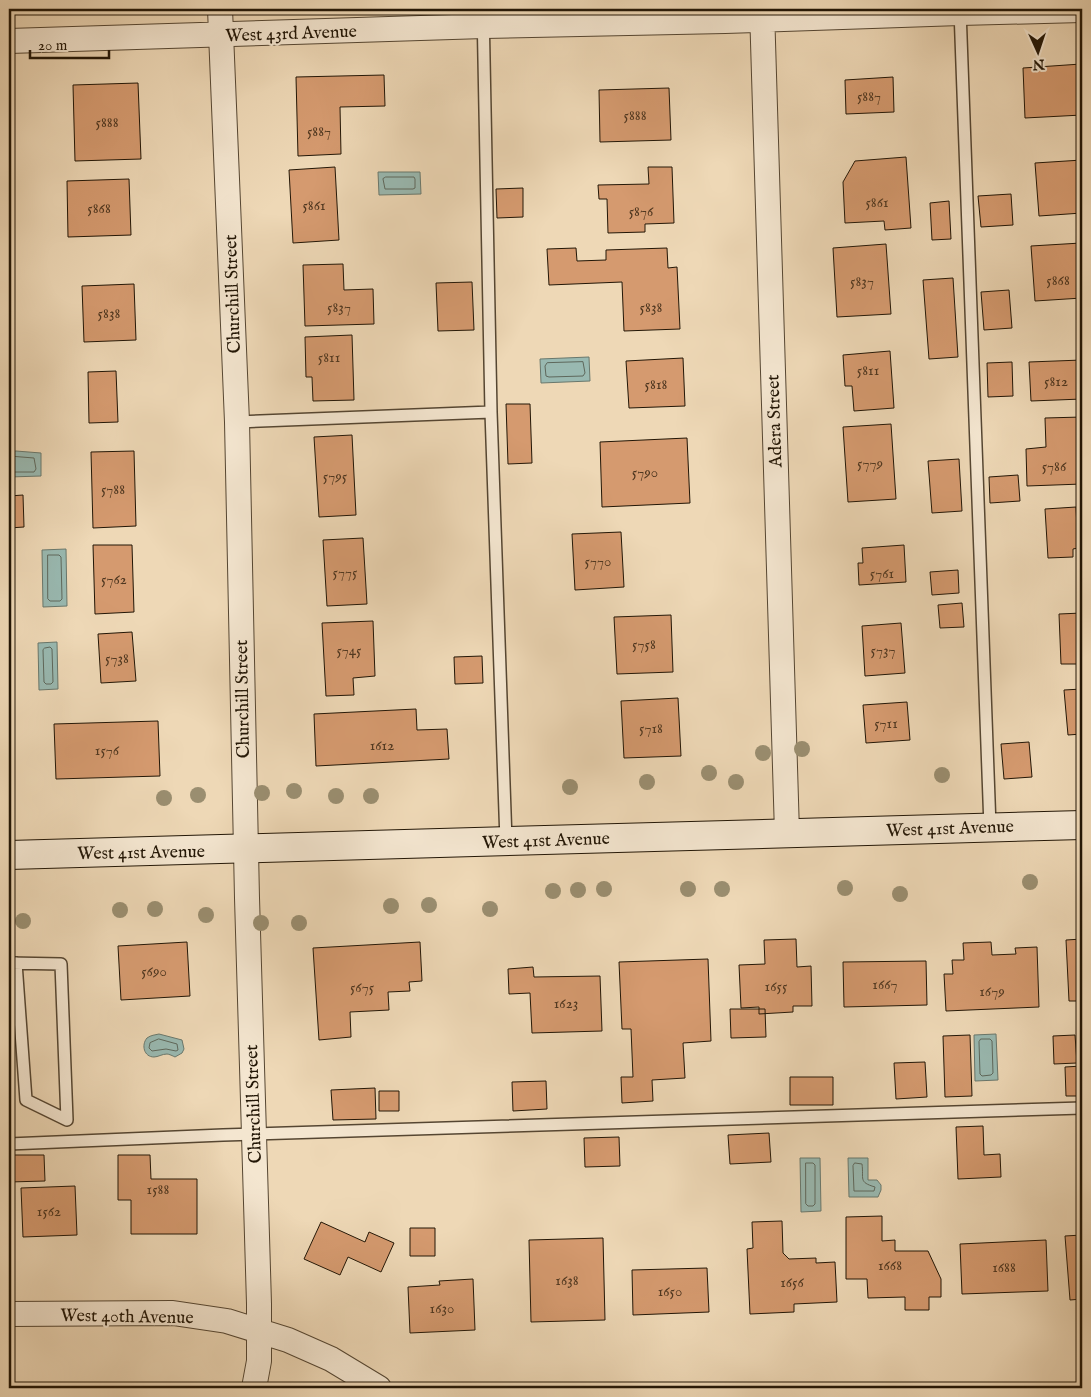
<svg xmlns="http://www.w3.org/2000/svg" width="1091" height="1397" font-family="'IM FELL English',serif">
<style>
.water{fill:#99b9b1;stroke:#69786d}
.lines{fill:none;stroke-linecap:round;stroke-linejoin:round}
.shore{stroke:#5e685c;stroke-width:1}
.building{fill:#d59a6f;stroke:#221606}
.lane-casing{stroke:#554632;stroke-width:14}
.street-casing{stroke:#554632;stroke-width:26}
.secondary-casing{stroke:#221606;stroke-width:30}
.lane{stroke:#f4e6d0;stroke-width:11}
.street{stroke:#f4e6d0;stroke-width:24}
.secondary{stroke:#f4e6d0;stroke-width:28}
.tree{fill:#9a8e70}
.labels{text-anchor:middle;stroke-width:4.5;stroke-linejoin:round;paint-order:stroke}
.number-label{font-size:15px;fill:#4f3720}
.street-label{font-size:18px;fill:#221606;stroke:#f4e6d0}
</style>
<rect width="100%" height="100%" fill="#eed8b6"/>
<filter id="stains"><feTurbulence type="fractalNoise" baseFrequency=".004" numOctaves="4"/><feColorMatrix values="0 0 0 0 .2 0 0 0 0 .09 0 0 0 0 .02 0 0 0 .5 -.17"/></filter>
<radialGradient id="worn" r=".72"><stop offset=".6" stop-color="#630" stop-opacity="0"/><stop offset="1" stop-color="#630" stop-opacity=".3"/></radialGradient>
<path class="water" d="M 378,172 L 420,172 L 421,194 L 379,195 Z
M 589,357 L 590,381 L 541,383 L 540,359 Z
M 16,451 L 41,453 L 41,476 L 9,477 L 9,452 Z
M 66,549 L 67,606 L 43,607 L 42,550 Z
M 57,642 L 58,689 L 39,690 L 38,643 Z
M 159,1034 L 182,1040 L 184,1049 L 182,1053 L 175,1057 C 173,1056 169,1054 167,1054 C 162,1054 158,1057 154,1057 C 144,1057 141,1045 147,1038 C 151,1035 155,1035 159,1034 Z
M 996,1034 L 998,1080 L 975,1081 L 974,1035 Z
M 800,1158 L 820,1158 L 821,1211 L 801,1212 Z
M 848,1158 L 868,1158 L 868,1180 L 877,1180 L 881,1185 L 881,1190 L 878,1197 L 849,1197 Z"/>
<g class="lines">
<path class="shore" d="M 386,177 L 414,177 L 415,179 L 415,188 L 413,189 L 385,189 L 383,179 Z
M 583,362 L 585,373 L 583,376 L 549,377 L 546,376 L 545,366 L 547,363 Z
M 9,456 L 34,458 L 36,469 L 34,472 L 9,472
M 48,555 L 59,555 L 61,557 L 62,599 L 60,601 L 50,601 L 48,599 Z
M 45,648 L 50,647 L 52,649 L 53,682 L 51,684 L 46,684 L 44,682 L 43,650 Z
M 159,1039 L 177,1044 L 178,1050 L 176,1051 L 166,1049 L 152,1051 L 149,1048 L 150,1043 Z
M 981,1039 L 990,1039 L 992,1041 L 993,1073 L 991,1075 L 982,1076 L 980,1074 L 979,1042 Z
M 806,1163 L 813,1163 L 815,1165 L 815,1204 L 813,1206 L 808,1206 L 806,1204 Z
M 855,1163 L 862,1164 C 864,1179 858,1182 875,1187 L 874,1191 L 854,1191 L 853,1166 Z"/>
</g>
<path class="building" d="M 1081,64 L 1082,115 L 1025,118 L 1023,68 Z
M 384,75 L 385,106 L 340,107 L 341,154 L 298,156 L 296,77 Z
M 893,77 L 894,112 L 846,114 L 845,80 Z
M 138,83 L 141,159 L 75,161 L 73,85 Z
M 669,88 L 671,140 L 600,142 L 599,90 Z
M 906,157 L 911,228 L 885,230 L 884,221 L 845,223 L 843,182 L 855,161 Z
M 1082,160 L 1082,213 L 1039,216 L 1035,163 Z
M 335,167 L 339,240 L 293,243 L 289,170 Z
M 648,167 L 672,167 L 674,223 L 645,224 L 645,232 L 608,233 L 607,199 L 599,199 L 598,185 L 649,184 Z
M 129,179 L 131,235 L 68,237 L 67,181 Z
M 523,188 L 523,217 L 497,218 L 496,189 Z
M 1011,194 L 1013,225 L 981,227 L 978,196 Z
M 949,201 L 951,239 L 932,240 L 930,203 Z
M 1081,243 L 1082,298 L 1035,301 L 1031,246 Z
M 886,244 L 891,314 L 837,317 L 833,248 Z
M 576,248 L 577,261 L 606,260 L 606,250 L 667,248 L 668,268 L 677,267 L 680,329 L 624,331 L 622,282 L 549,285 L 547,249 Z
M 343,264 L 344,290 L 373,289 L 374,324 L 305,326 L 303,265 Z
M 953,278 L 958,357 L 929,359 L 923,280 Z
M 472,282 L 474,330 L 438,331 L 436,283 Z
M 134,284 L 136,340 L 84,342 L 82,286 Z
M 1009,290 L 1012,328 L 984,330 L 981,292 Z
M 352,335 L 354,400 L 313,401 L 312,377 L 306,377 L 305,337 Z
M 890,351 L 894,408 L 854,411 L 852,386 L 845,386 L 843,355 Z
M 683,358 L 685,406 L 629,408 L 626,361 Z
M 1082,360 L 1082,399 L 1031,401 L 1029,362 Z
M 1012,362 L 1013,396 L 988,397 L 987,363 Z
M 116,371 L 118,422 L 89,423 L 88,372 Z
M 506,404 L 530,404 L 532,463 L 508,464 Z
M 1082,417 L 1082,484 L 1027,486 L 1026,449 L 1046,447 L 1045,418 Z
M 891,424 L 896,499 L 848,502 L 843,427 Z
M 352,435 L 356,515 L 319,517 L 314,437 Z
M 687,438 L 690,503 L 602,507 L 600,442 Z
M 134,451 L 136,526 L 93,528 L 91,452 Z
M 959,459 L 962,511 L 932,513 L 928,461 Z
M 1018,475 L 1020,501 L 990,503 L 989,477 Z
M 23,495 L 24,527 L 9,528 L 9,496 Z
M 1076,507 L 1078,548 L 1073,549 L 1073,557 L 1048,558 L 1045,509 Z
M 621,532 L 624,587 L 575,590 L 572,534 Z
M 363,538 L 367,604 L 327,606 L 323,540 Z
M 93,545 L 132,545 L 134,612 L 95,614 Z
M 904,545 L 906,582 L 859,585 L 858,563 L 863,563 L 862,548 Z
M 958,570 L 959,593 L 932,595 L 930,572 Z
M 962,603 L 964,627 L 940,628 L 938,605 Z
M 1082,613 L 1082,664 L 1061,664 L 1059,614 Z
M 671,615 L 673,672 L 617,674 L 614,617 Z
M 373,621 L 375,676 L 353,678 L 354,695 L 326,696 L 322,623 Z
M 901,623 L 905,673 L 865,676 L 862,626 Z
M 132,632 L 136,681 L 101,683 L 98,634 Z
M 482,656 L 483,683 L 455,684 L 454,657 Z
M 1082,689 L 1082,734 L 1068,735 L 1064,690 Z
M 678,698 L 681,756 L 624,758 L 621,701 Z
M 907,702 L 910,740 L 866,743 L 863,705 Z
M 416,709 L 417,730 L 447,729 L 449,759 L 316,766 L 314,714 Z
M 158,721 L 160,776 L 56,779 L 54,724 Z
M 1029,742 L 1032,777 L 1004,779 L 1001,744 Z
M 796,939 L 797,967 L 811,966 L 812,1006 L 793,1006 L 793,1012 L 759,1014 L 759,1007 L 741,1008 L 739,965 L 765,964 L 764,940 Z
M 1082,939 L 1082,1001 L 1069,1001 L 1066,940 Z
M 187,942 L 190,996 L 121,1000 L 118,946 Z
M 420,942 L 422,981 L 409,982 L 410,991 L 388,992 L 389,1010 L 350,1012 L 351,1037 L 319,1040 L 313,948 Z
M 991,942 L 992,955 L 1016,954 L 1015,948 L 1037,947 L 1039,1007 L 946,1011 L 944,974 L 953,974 L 952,960 L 964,960 L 963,943 Z
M 708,959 L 711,1041 L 683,1043 L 685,1078 L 652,1080 L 653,1101 L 622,1103 L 621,1077 L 633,1077 L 631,1029 L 622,1029 L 619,962 Z
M 926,961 L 927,1005 L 844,1007 L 843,962 Z
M 533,967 L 534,977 L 600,976 L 602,1031 L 532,1033 L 530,993 L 509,994 L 508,969 Z
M 730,1009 L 765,1009 L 766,1037 L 731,1038 Z
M 970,1035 L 972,1096 L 945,1097 L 943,1036 Z
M 1075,1035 L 1077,1063 L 1054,1064 L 1053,1036 Z
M 925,1062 L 927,1097 L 896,1099 L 894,1063 Z
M 1082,1066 L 1082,1096 L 1066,1096 L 1065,1067 Z
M 790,1077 L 833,1077 L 833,1105 L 790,1105 Z
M 546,1081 L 547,1109 L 513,1111 L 512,1082 Z
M 375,1088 L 376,1119 L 333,1120 L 331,1090 Z
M 379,1091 L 399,1091 L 399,1111 L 379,1111 Z
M 983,1126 L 984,1155 L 1000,1154 L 1001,1177 L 958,1179 L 956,1127 Z
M 769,1133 L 771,1162 L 730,1164 L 728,1135 Z
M 619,1137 L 620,1166 L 585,1167 L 584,1138 Z
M 9,1155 L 44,1155 L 45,1181 L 9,1182 Z
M 118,1155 L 150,1155 L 151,1179 L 197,1179 L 197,1234 L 131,1234 L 131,1200 L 118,1200 Z
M 75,1186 L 77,1235 L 23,1237 L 21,1188 Z
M 882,1216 L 882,1241 L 895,1240 L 895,1251 L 928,1251 L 941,1279 L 941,1297 L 929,1297 L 929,1310 L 905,1310 L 905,1297 L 868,1298 L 867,1279 L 846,1279 L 846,1217 Z
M 782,1221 L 783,1253 L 789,1259 L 816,1258 L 816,1263 L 835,1262 L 837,1302 L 794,1304 L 794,1312 L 750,1314 L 747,1249 L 753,1248 L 752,1222 Z
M 321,1222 L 365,1242 L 369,1232 L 394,1243 L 381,1272 L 348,1257 L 340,1275 L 304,1259 Z
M 410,1228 L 435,1228 L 435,1256 L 410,1256 Z
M 1082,1235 L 1082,1299 L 1070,1300 L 1065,1236 Z
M 603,1238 L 605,1320 L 531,1322 L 529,1240 Z
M 1046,1240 L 1048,1291 L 962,1294 L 960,1244 Z
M 707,1268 L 709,1312 L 633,1315 L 632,1270 Z
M 473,1279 L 475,1330 L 410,1333 L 408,1287 L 440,1285 L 439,1281 Z"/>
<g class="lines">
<defs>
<path id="lane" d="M 483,9 L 491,412 L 506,841
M 960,10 L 990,827
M 237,422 L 491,412
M 9,963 L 61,964 L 67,1120 L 26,1100 L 16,963
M 9,1144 L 223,1135 L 1082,1108"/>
<path id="street" d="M 220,9 L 237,422 L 247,898 L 259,1304 L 259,1361 L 254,1388
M 762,9 L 787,833
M 9,41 L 484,26 L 725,21 L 960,13 L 1082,10
M 9,1314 L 173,1313 L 227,1321 L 288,1340 L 331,1359 L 379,1388"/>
<path id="secondary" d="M 9,855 L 1082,825"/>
</defs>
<use href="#lane" class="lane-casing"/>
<use href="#street" class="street-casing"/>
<use href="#secondary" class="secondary-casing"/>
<use href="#lane" class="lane"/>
<use href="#street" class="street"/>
<use href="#secondary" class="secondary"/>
</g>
<g class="tree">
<circle cx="802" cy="749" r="8"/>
<circle cx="763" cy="753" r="8"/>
<circle cx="709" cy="773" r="8"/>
<circle cx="942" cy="775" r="8"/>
<circle cx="647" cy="782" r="8"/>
<circle cx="736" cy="782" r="8"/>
<circle cx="570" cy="787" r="8"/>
<circle cx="294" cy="791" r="8"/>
<circle cx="262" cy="793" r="8"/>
<circle cx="198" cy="795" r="8"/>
<circle cx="336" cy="796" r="8"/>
<circle cx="371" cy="796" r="8"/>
<circle cx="164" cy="798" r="8"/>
<circle cx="1030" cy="882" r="8"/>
<circle cx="845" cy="888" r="8"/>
<circle cx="604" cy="889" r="8"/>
<circle cx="688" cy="889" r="8"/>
<circle cx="722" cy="889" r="8"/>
<circle cx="578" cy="890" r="8"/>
<circle cx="553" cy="891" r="8"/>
<circle cx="900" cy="894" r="8"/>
<circle cx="429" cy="905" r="8"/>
<circle cx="391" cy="906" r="8"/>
<circle cx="155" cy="909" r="8"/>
<circle cx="490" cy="909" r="8"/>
<circle cx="120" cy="910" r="8"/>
<circle cx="206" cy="915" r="8"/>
<circle cx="23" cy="921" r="8"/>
<circle cx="261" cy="923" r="8"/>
<circle cx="299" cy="923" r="8"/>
</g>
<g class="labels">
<g class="number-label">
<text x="869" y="101">5887</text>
<text x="635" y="120">5888</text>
<text x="107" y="127">5888</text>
<text x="319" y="136">5887</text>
<text x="877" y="207">5861</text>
<text x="314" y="210">5861</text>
<text x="99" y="213">5868</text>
<text x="641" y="216">5876</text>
<text x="1058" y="285">5868</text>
<text x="862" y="286">5837</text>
<text x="339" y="312">5837</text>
<text x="651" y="312">5838</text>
<text x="109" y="318">5838</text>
<text x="329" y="362">5811</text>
<text x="868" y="375">5811</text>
<text x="1056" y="386">5812</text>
<text x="656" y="389">5818</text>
<text x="870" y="468">5779</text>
<text x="1054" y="471">5786</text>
<text x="645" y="477">5790</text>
<text x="335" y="481">5795</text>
<text x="113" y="494">5788</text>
<text x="598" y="566">5770</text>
<text x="345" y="577">5775</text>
<text x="882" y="578">5761</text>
<text x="114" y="584">5762</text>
<text x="644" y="649">5758</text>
<text x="349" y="655">5745</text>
<text x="883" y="655">5737</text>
<text x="117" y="663">5738</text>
<text x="886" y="728">5711</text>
<text x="651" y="733">5718</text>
<text x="382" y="750">1612</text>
<text x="107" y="755">1576</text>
<text x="154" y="976">5690</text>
<text x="885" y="989">1667</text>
<text x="776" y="991">1655</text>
<text x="362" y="992">5675</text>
<text x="992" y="996">1679</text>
<text x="566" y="1008">1623</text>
<text x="158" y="1194">1588</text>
<text x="49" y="1216">1562</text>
<text x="890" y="1270">1668</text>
<text x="1004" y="1272">1688</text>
<text x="567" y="1285">1638</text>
<text x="792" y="1287">1656</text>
<text x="670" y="1296">1650</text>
<text x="442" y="1313">1630</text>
</g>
<g class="street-label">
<text transform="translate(291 33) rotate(-2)" y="6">West 43rd Avenue</text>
<text transform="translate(232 294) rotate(-92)" y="6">Churchill Street</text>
<text transform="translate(774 421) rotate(-92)" y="6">Adera Street</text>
<text transform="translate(242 699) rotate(-91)" y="6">Churchill Street</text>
<text transform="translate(950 828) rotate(-2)" y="6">West 41st Avenue</text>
<text transform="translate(546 840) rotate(-2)" y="6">West 41st Avenue</text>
<text transform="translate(141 852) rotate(-1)" y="6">West 41st Avenue</text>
<text transform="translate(253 1104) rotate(-92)" y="6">Churchill Street</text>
<text transform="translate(127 1316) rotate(1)" y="6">West 40th Avenue</text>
</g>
</g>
<rect width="1091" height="1397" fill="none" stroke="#eed8b6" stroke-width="30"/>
<rect x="10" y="10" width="1071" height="1377" fill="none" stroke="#221606" stroke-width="2.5"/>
<rect x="15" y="15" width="1061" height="1367" fill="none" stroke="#221606"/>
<g transform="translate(1038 52) rotate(177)" stroke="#f4e6d0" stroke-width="4" paint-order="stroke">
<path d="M0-4L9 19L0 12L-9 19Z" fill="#221606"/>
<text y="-8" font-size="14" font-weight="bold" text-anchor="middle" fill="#221606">N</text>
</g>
<path d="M30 50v8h79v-8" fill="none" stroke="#221606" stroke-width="2.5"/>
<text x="38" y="50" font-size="15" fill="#221606" stroke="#f4e6d0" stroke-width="4" paint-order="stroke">20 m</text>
<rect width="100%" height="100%" filter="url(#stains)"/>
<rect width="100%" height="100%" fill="url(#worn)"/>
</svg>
